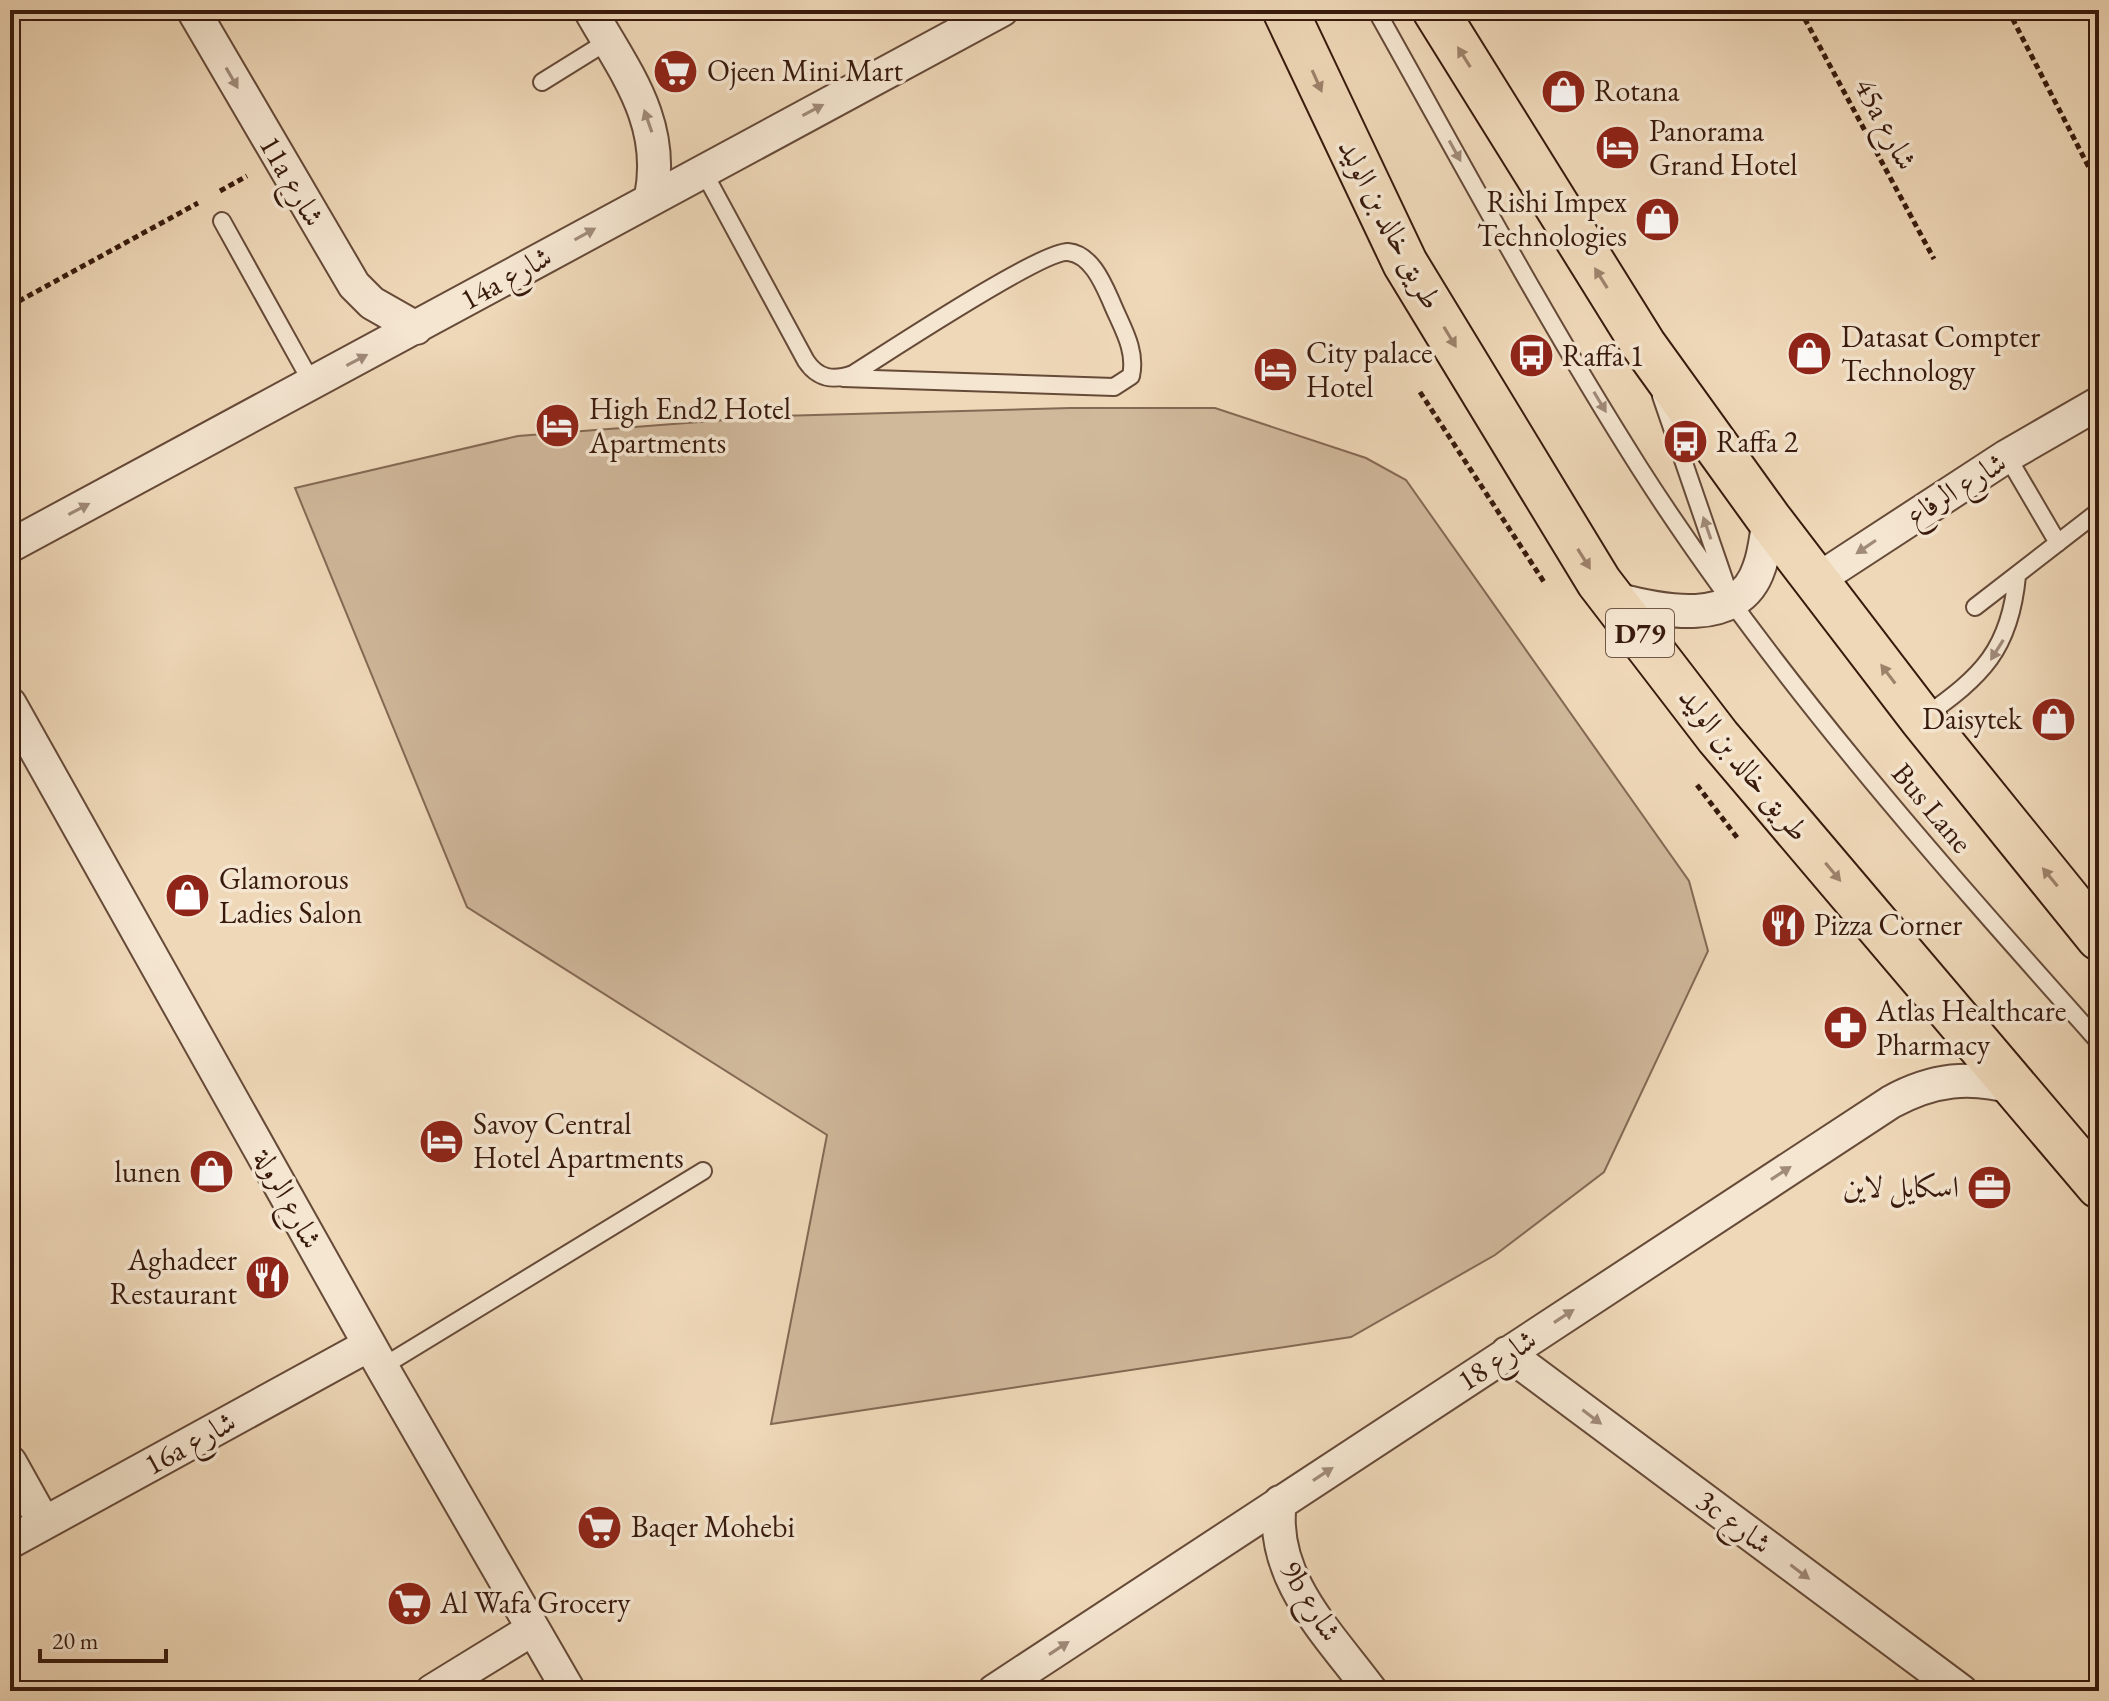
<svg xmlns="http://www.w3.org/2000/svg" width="2109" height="1701" font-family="'EB Garamond',Amiri,serif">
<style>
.green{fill:#d0b89b;stroke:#846954;stroke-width:2}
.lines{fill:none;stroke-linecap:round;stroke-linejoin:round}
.service-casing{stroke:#664a38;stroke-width:20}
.minor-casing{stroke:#664a38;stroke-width:36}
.primary-casing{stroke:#381a0d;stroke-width:48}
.path{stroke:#381a0d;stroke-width:5;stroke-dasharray:6 4;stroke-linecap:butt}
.service{stroke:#f5e6d1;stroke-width:16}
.minor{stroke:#f5e6d1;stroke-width:32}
.primary{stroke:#efd8b8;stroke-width:44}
.oneway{fill:#9d826b}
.oneway2{fill:#a08a79}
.labels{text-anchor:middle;stroke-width:7;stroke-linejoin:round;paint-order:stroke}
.shield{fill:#f5e6d1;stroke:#715748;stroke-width:2}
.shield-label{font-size:28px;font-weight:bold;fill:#381a0d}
.poi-label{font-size:30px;fill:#381a0d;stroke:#f5e6d1;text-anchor:start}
.street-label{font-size:30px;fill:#381a0d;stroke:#f5e6d1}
</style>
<rect width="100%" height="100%" fill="#efd8b8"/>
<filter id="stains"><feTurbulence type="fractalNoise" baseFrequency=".0025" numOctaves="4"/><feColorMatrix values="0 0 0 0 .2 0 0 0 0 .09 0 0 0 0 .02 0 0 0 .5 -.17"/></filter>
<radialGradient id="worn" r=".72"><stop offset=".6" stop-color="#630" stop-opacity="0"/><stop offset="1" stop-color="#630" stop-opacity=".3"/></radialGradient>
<path class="green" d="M 1070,408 L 1215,408 L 1366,458 L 1406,480 L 1689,881 L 1708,951 L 1604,1172 L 1495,1255 L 1351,1337 L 771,1424 L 827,1135 L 467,907 L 295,488 L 518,436 L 778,416 Z"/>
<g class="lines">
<defs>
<path id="service" d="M 1376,10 C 1462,163 1545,319 1639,467 C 1771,674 1936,859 2099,1042
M 542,82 L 608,41
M 702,169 L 806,361 C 818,379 833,381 853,374 C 885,354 1042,250 1068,252 C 1091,254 1103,283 1111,301 C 1121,326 1137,349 1131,376 L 1114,387 L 843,378
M 222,221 L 312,383
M 1661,396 L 1725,582
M 2007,456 L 2058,543
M 1975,607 L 2099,511
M 1924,717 C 1982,676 2010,650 2017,576
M 382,1367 L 703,1171"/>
<path id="minor" d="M 193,10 L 354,285 L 372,303 L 416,328
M 590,10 C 625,72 666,122 651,197
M 10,546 L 1002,10
M 1817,580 L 2007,456 L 2099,403
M 1615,599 C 1660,611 1739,629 1759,568 C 1765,553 1766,535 1769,519
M 10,704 L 382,1367 L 569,1691
M 1507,1353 L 1961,1691
M 10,1462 L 44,1523
M 1280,1502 C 1269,1577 1329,1634 1371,1691
M 10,1542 L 369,1345
M 432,1691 L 533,1629
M 994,1691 L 1891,1102 C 1933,1079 1970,1075 2016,1088"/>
<path id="primary" d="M 1285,10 L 1405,263 L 1599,582 L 1718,737 L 2099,1186
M 1435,10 L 1643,344 L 1769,519 L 1922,719 L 2099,938"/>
</defs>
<use href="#service" class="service-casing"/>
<use href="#minor" class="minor-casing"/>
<use href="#primary" class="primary-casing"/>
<path class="path" d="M 1800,10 L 1934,259
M 2008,10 L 2099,187
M 220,191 L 247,176
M 10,306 L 198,203
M 1420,392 L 1544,582
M 1697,785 L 1739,840"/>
<use href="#service" class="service"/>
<use href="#minor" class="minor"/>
<use href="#primary" class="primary"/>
</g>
<defs><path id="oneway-solid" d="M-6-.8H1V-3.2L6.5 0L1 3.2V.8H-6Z" transform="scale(2)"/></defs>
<g class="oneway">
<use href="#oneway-solid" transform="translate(1464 57) rotate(-122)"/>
<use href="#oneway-solid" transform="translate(1317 81) rotate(66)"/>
<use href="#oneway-solid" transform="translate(1601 278) rotate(-122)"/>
<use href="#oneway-solid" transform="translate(1450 337) rotate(59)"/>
<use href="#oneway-solid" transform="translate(1584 559) rotate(58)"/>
<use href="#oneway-solid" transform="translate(1888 674) rotate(-127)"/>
<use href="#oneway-solid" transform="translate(1833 872) rotate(50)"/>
<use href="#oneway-solid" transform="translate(2050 877) rotate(-129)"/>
</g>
<g class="oneway2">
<use href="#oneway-solid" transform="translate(232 78) rotate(60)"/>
<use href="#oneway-solid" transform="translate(813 110) rotate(-28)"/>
<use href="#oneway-solid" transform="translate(648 121) rotate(-109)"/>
<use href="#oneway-solid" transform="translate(1455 151) rotate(61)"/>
<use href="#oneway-solid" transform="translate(585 234) rotate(-29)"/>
<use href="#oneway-solid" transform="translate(357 360) rotate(-28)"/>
<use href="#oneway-solid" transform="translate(1600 402) rotate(59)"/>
<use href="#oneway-solid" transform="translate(79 509) rotate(-28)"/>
<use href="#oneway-solid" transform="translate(1707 528) rotate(-109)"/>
<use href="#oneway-solid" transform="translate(1866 547) rotate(146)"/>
<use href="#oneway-solid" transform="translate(1997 650) rotate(122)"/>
<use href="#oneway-solid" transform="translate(1781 1173) rotate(-33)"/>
<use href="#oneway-solid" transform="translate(1564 1316) rotate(-33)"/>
<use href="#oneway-solid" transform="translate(1592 1417) rotate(37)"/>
<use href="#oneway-solid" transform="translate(1323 1474) rotate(-33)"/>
<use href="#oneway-solid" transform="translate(1800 1572) rotate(37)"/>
<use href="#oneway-solid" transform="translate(1059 1648) rotate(-33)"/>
</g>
<defs>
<symbol id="supermarket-disc" viewBox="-11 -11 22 22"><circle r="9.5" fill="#8f2418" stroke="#f5e6d1"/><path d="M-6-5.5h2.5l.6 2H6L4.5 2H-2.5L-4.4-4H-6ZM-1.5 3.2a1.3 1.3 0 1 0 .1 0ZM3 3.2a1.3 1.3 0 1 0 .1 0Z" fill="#fff"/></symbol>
<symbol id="shop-disc" viewBox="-11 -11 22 22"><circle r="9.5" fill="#8f2418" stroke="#f5e6d1"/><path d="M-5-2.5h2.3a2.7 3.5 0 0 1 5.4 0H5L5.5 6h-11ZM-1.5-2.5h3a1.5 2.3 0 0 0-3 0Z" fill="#fff"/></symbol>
<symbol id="hotel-disc" viewBox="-11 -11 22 22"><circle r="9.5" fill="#8f2418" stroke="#f5e6d1"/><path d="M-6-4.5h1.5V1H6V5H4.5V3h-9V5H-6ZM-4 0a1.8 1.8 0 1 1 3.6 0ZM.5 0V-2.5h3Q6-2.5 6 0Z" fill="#fff"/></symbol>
<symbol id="bus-disc" viewBox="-11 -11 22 22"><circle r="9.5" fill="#8f2418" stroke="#f5e6d1"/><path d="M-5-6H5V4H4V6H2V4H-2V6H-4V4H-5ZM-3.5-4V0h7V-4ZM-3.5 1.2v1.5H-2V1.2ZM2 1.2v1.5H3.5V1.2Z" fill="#fff"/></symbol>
<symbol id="restaurant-disc" viewBox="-11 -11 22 22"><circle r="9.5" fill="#8f2418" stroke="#f5e6d1"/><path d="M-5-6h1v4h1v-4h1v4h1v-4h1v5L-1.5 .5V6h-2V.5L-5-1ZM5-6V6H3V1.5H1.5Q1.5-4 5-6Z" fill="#fff"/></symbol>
<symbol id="pharmacy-disc" viewBox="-11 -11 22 22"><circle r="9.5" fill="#8f2418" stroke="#f5e6d1"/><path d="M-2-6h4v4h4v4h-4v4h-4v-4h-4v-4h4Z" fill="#fff"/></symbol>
<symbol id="office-disc" viewBox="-11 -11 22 22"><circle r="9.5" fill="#8f2418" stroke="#f5e6d1"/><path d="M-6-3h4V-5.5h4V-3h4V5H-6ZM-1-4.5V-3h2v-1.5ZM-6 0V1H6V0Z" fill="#fff"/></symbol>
</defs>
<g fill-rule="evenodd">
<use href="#supermarket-disc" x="650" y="46" width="51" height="51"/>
<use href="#shop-disc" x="1538" y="66" width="51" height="51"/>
<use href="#hotel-disc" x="1592" y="122" width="51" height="51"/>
<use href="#shop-disc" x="1632" y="194" width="51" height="51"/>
<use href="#shop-disc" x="1784" y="328" width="51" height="51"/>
<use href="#bus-disc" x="1506" y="330" width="51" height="51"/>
<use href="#hotel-disc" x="1250" y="344" width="51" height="51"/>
<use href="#hotel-disc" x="532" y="400" width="51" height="51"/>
<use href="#bus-disc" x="1660" y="416" width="51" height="51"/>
<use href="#shop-disc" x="2028" y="694" width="51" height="51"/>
<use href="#shop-disc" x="162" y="870" width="51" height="51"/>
<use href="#restaurant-disc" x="1758" y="900" width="51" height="51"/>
<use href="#pharmacy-disc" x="1820" y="1002" width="51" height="51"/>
<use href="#hotel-disc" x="416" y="1116" width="51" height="51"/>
<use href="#shop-disc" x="186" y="1146" width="51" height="51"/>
<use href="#office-disc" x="1964" y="1162" width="51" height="51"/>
<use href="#restaurant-disc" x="242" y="1252" width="51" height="51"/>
<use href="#supermarket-disc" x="574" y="1502" width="51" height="51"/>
<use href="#supermarket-disc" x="384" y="1578" width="51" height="51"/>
</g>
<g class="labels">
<rect class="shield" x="1606" y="609" width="68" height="48" rx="6"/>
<g class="shield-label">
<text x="1640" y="643">D79</text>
</g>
<g class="poi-label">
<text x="707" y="81">Ojeen Mini Mart</text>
<text x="1594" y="101">Rotana</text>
<text x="1649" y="141">Panorama<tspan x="1649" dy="34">Grand Hotel</tspan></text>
<text x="1627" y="212" text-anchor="end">Rishi Impex<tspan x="1627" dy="34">Technologies</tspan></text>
<text x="1841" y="347">Datasat Compter<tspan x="1841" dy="34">Technology</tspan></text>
<text x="1306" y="363">City palace<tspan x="1306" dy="34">Hotel</tspan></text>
<text x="1562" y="366">Raffa 1</text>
<text x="589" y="419">High End2 Hotel<tspan x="589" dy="34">Apartments</tspan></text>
<text x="1716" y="452">Raffa 2</text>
<text x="2022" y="729" text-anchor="end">Daisytek</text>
<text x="219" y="889">Glamorous<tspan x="219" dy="34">Ladies Salon</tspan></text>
<text x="1814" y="935">Pizza Corner</text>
<text x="1876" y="1021">Atlas Healthcare<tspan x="1876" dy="34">Pharmacy</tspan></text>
<text x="473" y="1134">Savoy Central<tspan x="473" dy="34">Hotel Apartments</tspan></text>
<text x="181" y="1182" text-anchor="end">lunen</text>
<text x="1959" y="1197" text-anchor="end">اسكايل لاين</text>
<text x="237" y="1270" text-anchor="end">Aghadeer<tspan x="237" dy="34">Restaurant</tspan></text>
<text x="631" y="1537">Baqer Mohebi</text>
<text x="440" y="1613">Al Wafa Grocery</text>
</g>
<g class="street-label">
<text transform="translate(1886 124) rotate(62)" y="10">45a شارع</text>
<text transform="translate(292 181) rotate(60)" y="10">11a شارع</text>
<text transform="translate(1390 224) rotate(62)" y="10">طريق خالد بن الوليد</text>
<text transform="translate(506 278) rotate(-29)" y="10">14a شارع</text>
<text transform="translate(1956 489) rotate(-32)" y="10">شارع الرفاع</text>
<text transform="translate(1744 764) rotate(51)" y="10">طريق خالد بن الوليد</text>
<text transform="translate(1932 808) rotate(50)" y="10">Bus Lane</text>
<text transform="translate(288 1199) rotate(61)" y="10">شارع الرولة</text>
<text transform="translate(1497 1360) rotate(-33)" y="10">شارع 18</text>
<text transform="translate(190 1443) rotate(-29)" y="10">16a شارع</text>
<text transform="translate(1734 1522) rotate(37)" y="10">3c شارع</text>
<text transform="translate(1311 1601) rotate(59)" y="10">9b شارع</text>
</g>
</g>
<rect width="2109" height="1701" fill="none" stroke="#efd8b8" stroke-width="40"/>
<rect x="12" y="12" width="2085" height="1677" fill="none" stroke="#381a0d" stroke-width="4"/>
<rect x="20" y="20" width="2069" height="1661" fill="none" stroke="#381a0d" stroke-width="2"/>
<path d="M40 1649v12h126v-12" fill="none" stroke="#381a0d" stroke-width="4"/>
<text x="52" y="1649" font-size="24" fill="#381a0d" stroke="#f5e6d1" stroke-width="6" paint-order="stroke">20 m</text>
<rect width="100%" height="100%" filter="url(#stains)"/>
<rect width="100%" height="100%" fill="url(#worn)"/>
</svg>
